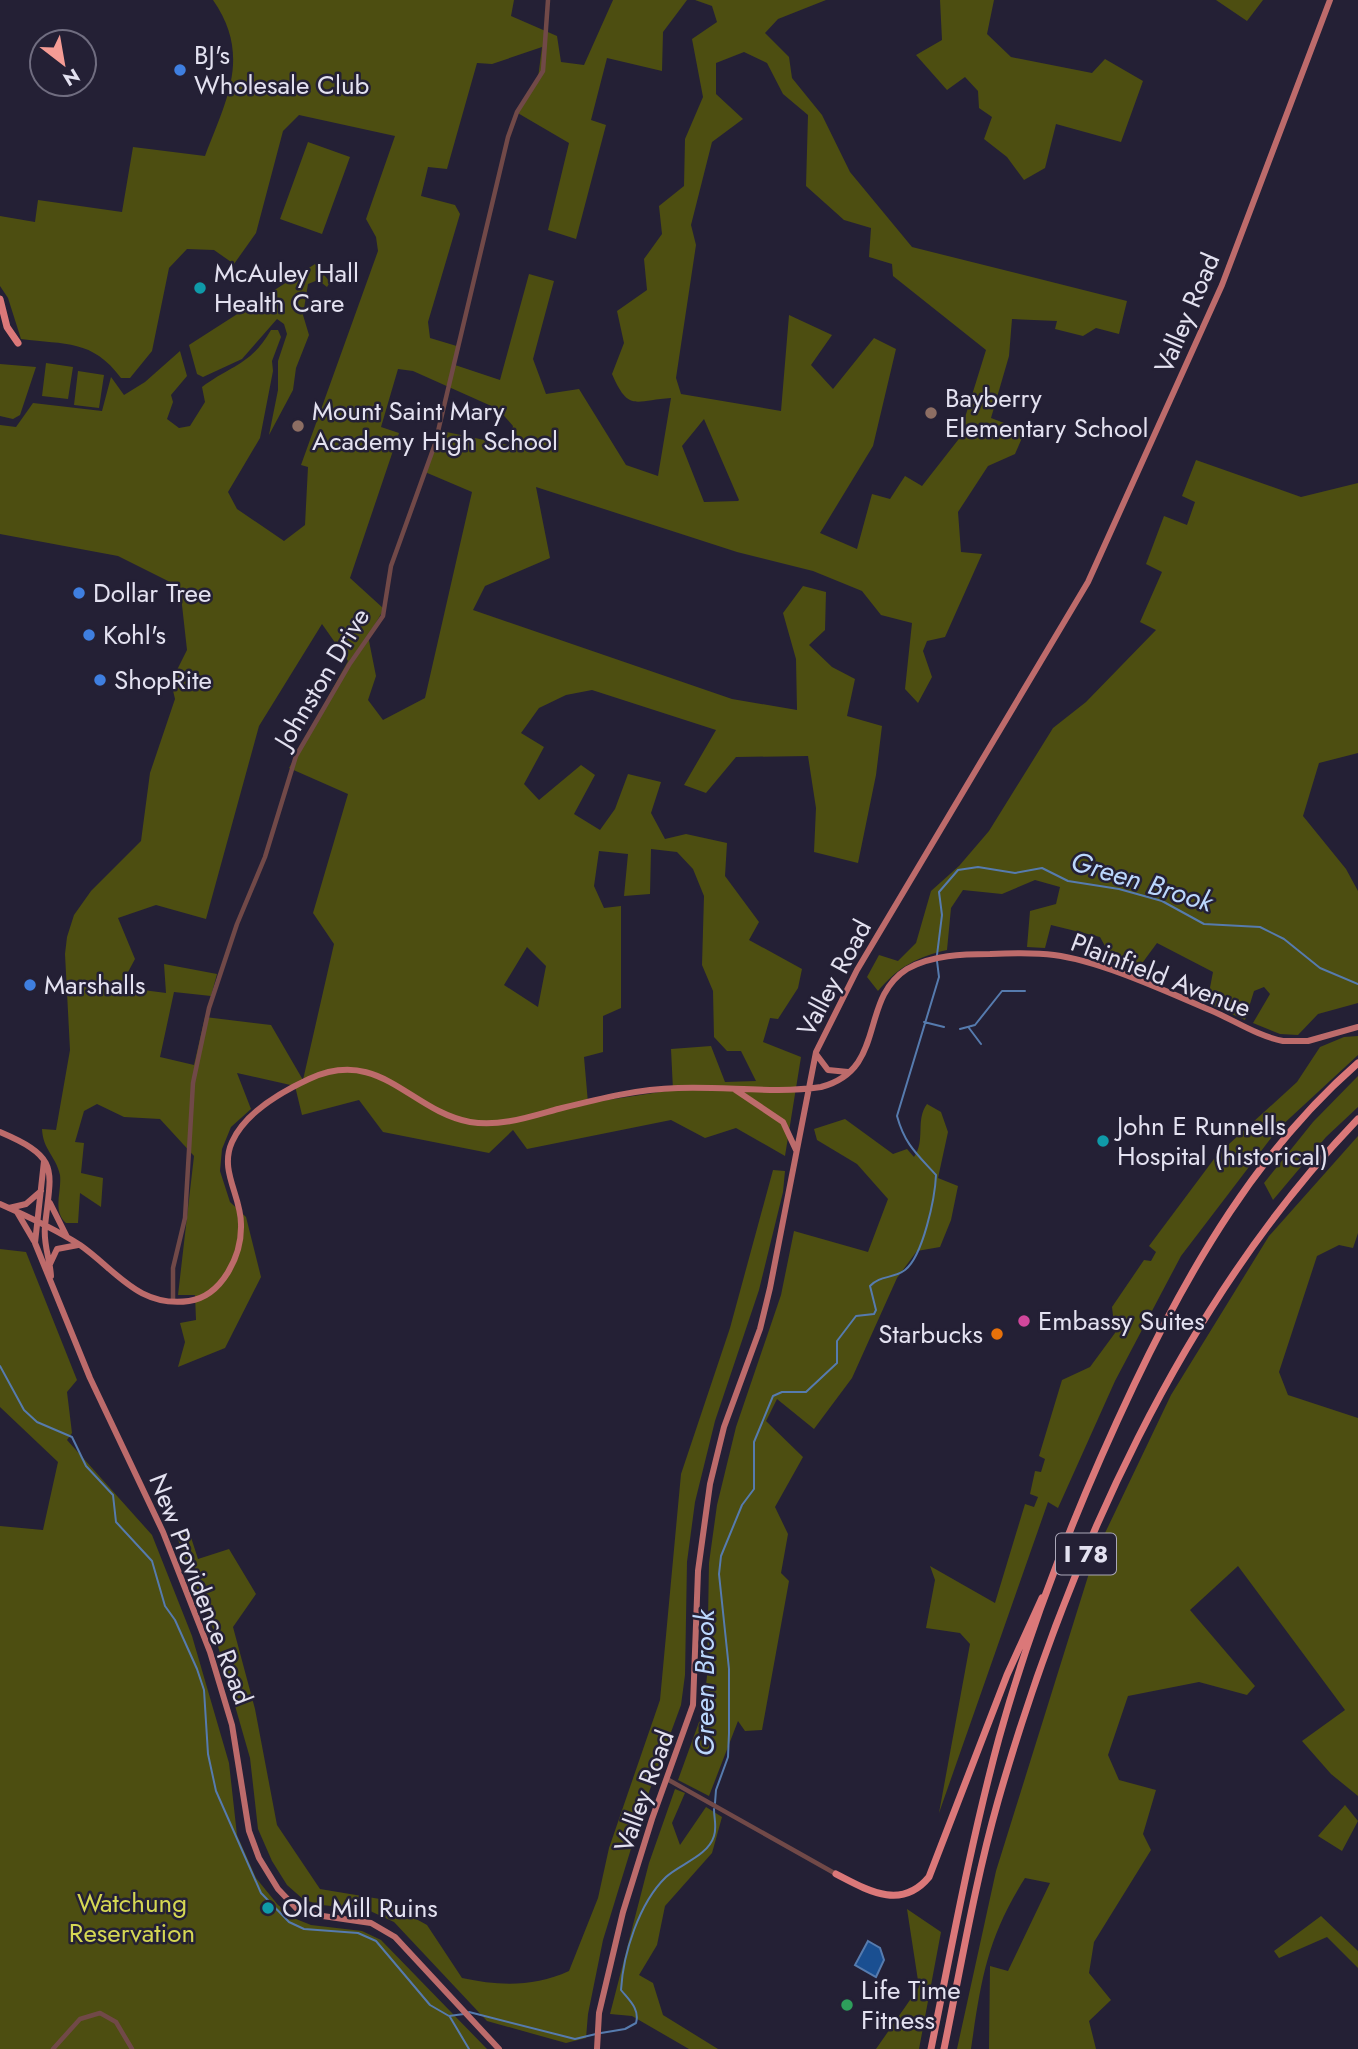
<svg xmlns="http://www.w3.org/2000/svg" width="1358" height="2049" font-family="Jost,sans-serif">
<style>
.green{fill:#4d4e11;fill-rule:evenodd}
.water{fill:#1a4f91;stroke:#567bae;stroke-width:2}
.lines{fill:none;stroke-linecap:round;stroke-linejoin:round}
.stream{stroke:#567bae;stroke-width:2}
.minor{stroke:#714948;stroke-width:4.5}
.major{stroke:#bd6b6b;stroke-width:6}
.highway{stroke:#db7879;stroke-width:7}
.shop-dot{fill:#3f7fe0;stroke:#242035;stroke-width:2.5}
.culture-dot{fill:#0f9aa8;stroke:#242035;stroke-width:2.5}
.education-dot{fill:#8d6e63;stroke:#242035;stroke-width:2.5}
.hotel-dot{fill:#d1479c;stroke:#242035;stroke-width:2.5}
.food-dot{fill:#e8710a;stroke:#242035;stroke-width:2.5}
.leisure-dot{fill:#2e9e5b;stroke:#242035;stroke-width:2.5}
.labels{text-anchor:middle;stroke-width:5;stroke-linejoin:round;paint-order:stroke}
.shield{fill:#242035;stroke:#aaa7b8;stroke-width:2}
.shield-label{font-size:24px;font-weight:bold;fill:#e3e1f0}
.poi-label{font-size:26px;fill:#e3e1f0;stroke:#242035;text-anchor:start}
.street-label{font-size:26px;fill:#e3e1f0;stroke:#242035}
.park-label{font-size:26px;fill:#d5d753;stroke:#242035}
.water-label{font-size:28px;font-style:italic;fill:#bbd7fd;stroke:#242035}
</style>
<rect width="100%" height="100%" fill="#242035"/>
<path class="green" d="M 213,0 L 514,0 L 511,16 L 557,36 L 561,62 L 584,65 L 613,0 L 687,0 L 663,32 L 662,71 L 607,58 L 591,120 L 606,125 L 576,239 L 548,230 L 569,143 L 516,112 L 538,78 L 542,47 L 492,64 L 477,63 L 447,169 L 428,167 L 421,196 L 455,205 L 460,214 L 428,322 L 430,338 L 460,347 L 455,365 L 500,380 L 529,274 L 554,281 L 533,359 L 546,394 L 579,389 L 626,465 L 658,476 L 671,398 C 635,400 629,413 612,374 L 624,343 L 617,311 L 647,290 L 644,259 L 662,234 L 659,206 L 684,186 L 685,139 L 703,97 L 692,39 L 717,22 L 712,6 L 695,0 L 826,0 L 778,19 L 765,33 L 789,57 L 792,78 L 822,115 L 850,172 L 912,247 L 1127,301 L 1119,334 L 1096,328 L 1083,336 L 1055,329 L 1057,321 L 1012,319 L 1009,356 L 991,418 L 1025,431 L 1015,454 L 988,466 L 958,512 L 961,552 L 982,554 L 945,637 L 927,641 L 923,651 L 932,677 L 918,703 L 905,689 L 912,623 L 881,615 L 862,591 L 813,571 L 737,552 L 536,487 L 550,558 L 485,586 L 473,610 L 732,699 L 797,710 L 796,659 L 783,613 L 803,586 L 826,592 L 825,630 L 809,645 L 832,667 L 855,679 L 847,716 L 882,726 L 876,775 L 858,863 L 814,852 L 816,808 L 808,756 L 736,757 L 706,793 L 684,785 L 716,730 L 592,690 L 566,695 L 539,708 L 521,733 L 544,747 L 524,784 L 539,800 L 581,765 L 595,775 L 574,814 L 600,830 L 615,809 L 628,774 L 661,782 L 651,813 L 665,839 L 686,834 L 727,843 L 725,876 L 759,922 L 749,940 L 802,969 L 798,988 L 778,1019 L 770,1018 L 763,1042 L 801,1057 L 785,1156 L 736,1128 L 705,1138 L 671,1120 L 527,1149 L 513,1130 L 489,1153 L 383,1132 L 359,1100 L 302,1115 L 295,1086 L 237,1073 L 251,1109 L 231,1127 L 222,1149 L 220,1171 L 230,1202 L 246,1217 L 261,1277 L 225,1348 L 178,1367 L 185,1342 L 180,1323 L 196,1320 L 195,1295 L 178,1295 L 194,1156 L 160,1119 L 124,1117 L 97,1104 L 84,1111 L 75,1142 L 84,1143 L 81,1173 L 103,1178 L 101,1207 L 80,1193 L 78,1223 L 66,1223 C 52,1210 62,1192 60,1175 C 56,1156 43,1150 42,1129 L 56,1130 L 70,1050 L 65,954 L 67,937 L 74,915 L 91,891 L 141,841 L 150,773 L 175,699 L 171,682 L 187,650 L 180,587 L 118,556 L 0,534 L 0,425 L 16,427 L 33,403 L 102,411 L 111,377 L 124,395 L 145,382 L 180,351 L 187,376 L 171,395 L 173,402 L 167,419 L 179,428 L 190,426 L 205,402 L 202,387 C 231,365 251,365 271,330 L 278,330 L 281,337 L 272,361 L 273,371 L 260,438 L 228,492 L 237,509 L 284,541 L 305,525 L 308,467 L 301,465 L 378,251 L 376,237 L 366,219 L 395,136 L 299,115 L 283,131 L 256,233 L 234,264 L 214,250 L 187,249 L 169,268 L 152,351 L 130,378 L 121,378 C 92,339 66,345 21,339 L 8,298 L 0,286 L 0,216 L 35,222 L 38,200 L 122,212 L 133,147 L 205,156 C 226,100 252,56 213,0 ZM 744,52 L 767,63 L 783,94 L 808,115 L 806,186 L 844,220 L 871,228 L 869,257 L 892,264 L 893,276 L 986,350 L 958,440 L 922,486 L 905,476 L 890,499 L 872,494 L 857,549 L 820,533 L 873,446 L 896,349 L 874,338 L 833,389 L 811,365 L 832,335 L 789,315 L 781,411 L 681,394 L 676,378 L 696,245 L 691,225 L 712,142 L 743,119 L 716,94 L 716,63 ZM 398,369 L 413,371 L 498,409 L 513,426 L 508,445 L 437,430 L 425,472 L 472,492 L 425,698 L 383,720 L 368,700 L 376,676 L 368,636 L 384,609 L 350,578 L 399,433 L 381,427 ZM 704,419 L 739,500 L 738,501 L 704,502 L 682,446 ZM 322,624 L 348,661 L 289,768 L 348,794 L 313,913 L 334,944 L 303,1080 L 271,1025 L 205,1017 L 194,1065 L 160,1057 L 174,992 L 211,996 L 217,974 L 164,964 L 166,993 L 120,987 L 135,959 L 118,918 L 156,905 L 206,919 L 259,726 ZM 651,849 L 677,852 L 693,869 L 704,896 L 702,965 L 713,991 L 714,1037 L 727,1051 L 741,1051 L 756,1081 L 725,1082 L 711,1046 L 671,1049 L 673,1090 L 588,1103 L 584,1057 L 603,1052 L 603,1016 L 621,1008 L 621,906 L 604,908 L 594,886 L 599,851 L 628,854 L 624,896 L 650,894 ZM 527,947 L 546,966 L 538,1007 L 504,985 Z
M 940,0 L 994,0 L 987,34 L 1011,57 L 1092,73 L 1105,59 L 1143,81 L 1121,142 L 1056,124 L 1045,168 L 1024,180 L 1007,157 L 984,139 L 992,117 L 979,108 L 978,91 L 965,77 L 947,90 L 916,55 L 942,40 Z
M 1216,0 L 1263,0 L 1247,21 Z
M 308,142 L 350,157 L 322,234 L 280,219 Z
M 315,264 L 330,282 L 327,287 L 318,280 L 308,284 L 303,315 L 309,335 L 296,368 L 293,390 L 269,435 L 278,390 L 278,361 L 287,334 L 284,324 L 277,319 L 242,359 L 203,377 L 197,374 L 189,345 Z
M 46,363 L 73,367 L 68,399 L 42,396 Z
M 0,364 L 36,367 L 20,415 L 13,419 L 0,416 Z
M 78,371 L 104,375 L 99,408 L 74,405 Z
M 1196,460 L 1301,497 L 1358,483 L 1358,753 L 1319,763 L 1303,816 L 1346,869 L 1358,891 L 1358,1003 L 1318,1014 L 1298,1035 L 1280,1034 L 1253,1023 L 1270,994 L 1264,987 L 1254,991 L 1245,1020 L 1207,1003 L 1213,972 L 1157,943 L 1143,962 L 1116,966 L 1100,937 L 1051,925 L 1045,948 L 1027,947 L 1030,911 L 1056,904 L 1060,887 L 1035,880 L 1002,894 L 963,890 L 951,908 L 947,950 C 917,957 898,967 878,991 L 867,977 L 879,955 L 898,961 L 916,943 L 931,891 L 959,866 L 989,831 L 1053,728 L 1086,702 L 1156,630 L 1140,622 L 1162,572 L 1146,564 L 1164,516 L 1187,525 L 1195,502 L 1182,496 Z
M 1358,1036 L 1358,1055 L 1278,1129 L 1181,1256 L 1115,1381 L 1058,1508 L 1048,1502 L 939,1813 L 970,1644 L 960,1633 L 926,1628 L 935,1580 L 930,1566 L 995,1603 L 1025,1504 L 1034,1507 L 1038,1497 L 1030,1494 L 1035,1471 L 1041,1472 L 1045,1459 L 1039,1456 L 1062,1380 L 1090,1367 L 1115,1333 L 1112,1307 L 1144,1260 L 1151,1261 L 1156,1252 L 1149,1246 L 1217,1155 L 1297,1082 L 1320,1047 L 1344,1037 Z
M 1358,1076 L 1358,1107 L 1326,1137 L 1273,1200 L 1264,1183 L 1313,1122 Z
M 927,1104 L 941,1112 L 948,1132 L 938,1178 L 958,1186 L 951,1220 L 940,1247 L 917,1251 L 897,1278 L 852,1378 L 814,1429 L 777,1399 L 766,1421 L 803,1457 L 775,1507 L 788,1534 L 781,1573 L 789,1581 L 762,1730 L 745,1731 L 738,1721 L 709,1796 L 678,1780 L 703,1711 L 707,1676 L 709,1563 L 717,1505 L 736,1427 L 781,1295 L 794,1231 L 868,1252 L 888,1199 L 857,1164 L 817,1140 L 814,1129 L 845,1119 L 893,1154 L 907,1149 L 914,1157 C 926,1140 915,1120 927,1104 Z
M 1358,1136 L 1358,1233 L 1353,1248 L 1339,1245 L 1317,1256 L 1279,1372 L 1288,1395 L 1358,1418 L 1358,1796 L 1331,1774 L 1302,1741 L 1345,1710 L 1238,1566 L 1190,1610 L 1255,1686 L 1247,1695 L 1199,1682 L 1128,1696 L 1108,1755 L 1119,1780 L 1156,1790 L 1143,1834 L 1151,1850 L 1094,1942 L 1089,1973 L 1111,2000 L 1089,2021 L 1096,2049 L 989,2049 L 990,1966 L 1008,1971 L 1050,1883 L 1025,1878 C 987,1938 981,1980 971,2049 L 957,2049 L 996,1871 L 1095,1554 L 1171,1395 L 1269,1236 Z
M 773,1170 L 785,1171 L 783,1192 L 759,1290 L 715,1421 L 695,1502 L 687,1562 L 685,1675 L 681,1705 L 645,1803 L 603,1940 L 588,2014 L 586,2038 L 566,2043 L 487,2021 L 394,1922 L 368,1910 L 322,1905 L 304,1900 L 287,1885 L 272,1861 L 258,1829 L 250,1758 L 213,1629 L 175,1532 L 188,1528 L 198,1559 L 229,1549 L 256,1594 L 233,1627 L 255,1709 L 277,1825 L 320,1889 L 380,1899 L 427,1925 L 462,1978 C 499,1986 534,1987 569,1971 L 598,1898 L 609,1848 L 660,1700 L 681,1474 L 730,1328 Z
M 0,1249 L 26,1252 L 77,1380 L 67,1392 L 72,1433 L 67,1440 L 152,1535 L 192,1636 L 229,1763 L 237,1835 L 256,1878 L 278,1905 L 296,1919 L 311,1925 L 362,1931 L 381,1940 L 487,2049 L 0,2049 L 0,1526 L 43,1530 L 58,1462 L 0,1407 Z
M 675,1789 L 685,1793 L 672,1823 L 680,1845 L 706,1807 L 722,1817 L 712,1853 L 665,1906 L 657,1945 L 639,1975 L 653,1983 L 663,2015 L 718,2049 L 689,2049 L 632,2016 L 610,2014 L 649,1863 Z
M 1345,1805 L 1358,1821 L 1342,1851 L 1318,1836 Z
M 907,1909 L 941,1932 L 919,2049 L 876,2049 L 919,1987 Z
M 1321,1916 L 1358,1951 L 1358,1968 L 1327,1937 L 1279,1958 L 1274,1951 Z"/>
<path class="water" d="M 868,1941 L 880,1948 L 884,1960 L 876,1977 L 855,1965 Z"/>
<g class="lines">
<path class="stream" d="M 937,955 L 942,915 L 939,892 L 958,870 L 978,867 L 1015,873 L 1042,868 L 1068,881 L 1119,889 L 1162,901 L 1204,924 L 1260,927 L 1284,939 L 1320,968 L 1358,984
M 924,1022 L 944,1027
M 969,1028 L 981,1044
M 960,1029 L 975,1025 L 1002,991 L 1025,991
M 0,1366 L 24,1410 L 37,1422 L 72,1437 L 86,1466 L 113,1495 L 116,1522 L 152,1561 L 165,1606 L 175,1620 L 197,1669 L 204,1690 L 208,1754 L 216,1791 L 261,1893 L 289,1922 L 304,1929 L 358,1933 L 376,1941 L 430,2005 L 449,2016 L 464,2014
M 715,1803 L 716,1790 L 728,1757 L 729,1733 L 729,1669 L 719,1574 L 721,1556 L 742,1505 L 754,1489 L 754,1442 L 773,1396 L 782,1392 L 806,1392 L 837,1363 L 837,1341 L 856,1316 L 874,1314 L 876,1310 L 870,1286 C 880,1275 893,1279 905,1270 C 923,1256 935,1198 936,1175 C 917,1154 905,1145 897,1116 L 939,977 L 937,961
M 469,2012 L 575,2039 L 596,2034
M 450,2017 L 469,2049
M 601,2033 L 625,2029 L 636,2023 C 640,2009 629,2000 621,1990 C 623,1954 639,1903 666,1877 C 680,1864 708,1856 714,1836 C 717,1827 714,1818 714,1809"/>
<path class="minor" d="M 173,1301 L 173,1268 L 185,1218 L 193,1083 L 209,1008 L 237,924 L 265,857 L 296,756 L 349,665 L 383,616 L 391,566 L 435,444 L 508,137 L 517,112 L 543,71 L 548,0
M 667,1779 L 836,1874
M 53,2049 L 80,2019 L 100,2013 L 116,2022 L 132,2049"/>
<path class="major" d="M 816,1054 L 828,1070 L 848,1072
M 734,1089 L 783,1122 L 796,1150
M 0,1132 C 61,1158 51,1169 45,1226 C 43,1244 50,1259 51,1276
M 44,1161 L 35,1243 L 90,1378 L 163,1532 L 210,1652 L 232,1725 L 249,1831 L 259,1858 L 278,1889 L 297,1909 L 309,1914 L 371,1923 L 395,1937 L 499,2049
M 50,1203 L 67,1237
M 0,1204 C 27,1216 55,1229 80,1245 C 116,1270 138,1308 189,1301 C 222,1296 242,1256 241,1224 C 241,1195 219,1171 232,1142 C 245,1113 281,1092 309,1079 C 380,1046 410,1111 470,1122 C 500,1127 529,1117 558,1109 C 598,1099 637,1089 678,1088 C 725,1086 775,1094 821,1087 C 888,1069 858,1000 907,969 C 931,955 964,954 990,954 C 1012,953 1033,952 1054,955 C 1101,961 1165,991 1210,1010 C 1234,1020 1257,1036 1283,1041 L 1308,1041 L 1358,1027
M 9,1208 L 26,1204 L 41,1191
M 17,1212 L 34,1241
M 50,1264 L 57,1249 L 78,1245
M 597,2049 L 599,2013 L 623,1912 L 652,1819 L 693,1705 L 698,1571 L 710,1484 L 724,1427 L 760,1329 L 770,1288 L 816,1052 L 857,970 L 1088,582 L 1222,285 L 1330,0"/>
<path class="highway" d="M 0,299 L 7,327 L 18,343
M 836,1874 C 867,1890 901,1911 929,1877 L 1007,1675 L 1042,1598
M 931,2049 C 952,1945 971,1841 999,1738 C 1033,1616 1080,1499 1134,1385 C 1190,1267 1259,1149 1358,1063
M 944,2049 C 961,1966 975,1882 998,1801 C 1067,1560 1182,1302 1358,1119"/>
</g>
<g class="shop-dot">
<circle cx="180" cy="70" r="7"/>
<circle cx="79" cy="593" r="7"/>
<circle cx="89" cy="635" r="7"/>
<circle cx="100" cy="680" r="7"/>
<circle cx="30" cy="985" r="7"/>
</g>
<g class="culture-dot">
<circle cx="200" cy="288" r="7"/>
<circle cx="1103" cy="1141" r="7"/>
<circle cx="268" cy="1908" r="7"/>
</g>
<g class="education-dot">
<circle cx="931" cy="413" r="7"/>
<circle cx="298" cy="426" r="7"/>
</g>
<circle class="hotel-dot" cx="1024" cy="1321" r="7"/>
<circle class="food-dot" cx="997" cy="1334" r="7"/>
<circle class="leisure-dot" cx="847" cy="2005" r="7"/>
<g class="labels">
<rect class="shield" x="1056" y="1533.5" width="60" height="41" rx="5"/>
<g class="shield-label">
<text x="1086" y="1562">I 78</text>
</g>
<g class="poi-label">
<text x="194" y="64">BJ's<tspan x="194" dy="30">Wholesale Club</tspan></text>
<text x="214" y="282">McAuley Hall<tspan x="214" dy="30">Health Care</tspan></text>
<text x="945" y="407">Bayberry<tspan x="945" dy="30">Elementary School</tspan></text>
<text x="312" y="420">Mount Saint Mary<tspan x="312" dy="30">Academy High School</tspan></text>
<text x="93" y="602">Dollar Tree</text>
<text x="103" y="644">Kohl's</text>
<text x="114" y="689">ShopRite</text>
<text x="44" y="994">Marshalls</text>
<text x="1117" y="1135">John E Runnells<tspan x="1117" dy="30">Hospital (historical)</tspan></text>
<text x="1038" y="1330">Embassy Suites</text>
<text x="983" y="1343" text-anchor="end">Starbucks</text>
<text x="282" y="1917">Old Mill Ruins</text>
<text x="861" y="1999">Life Time<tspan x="861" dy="30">Fitness</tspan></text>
</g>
<g class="street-label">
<text transform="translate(1187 313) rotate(-67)" y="9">Valley Road</text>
<text transform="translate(322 678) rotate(-59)" y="9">Johnston Drive</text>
<text transform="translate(1161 975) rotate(21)" y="9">Plainfield Avenue</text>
<text transform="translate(834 978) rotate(-62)" y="9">Valley Road</text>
<text transform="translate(201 1589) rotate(69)" y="9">New Providence Road</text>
<text transform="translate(644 1791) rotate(-70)" y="9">Valley Road</text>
</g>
<g class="park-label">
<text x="132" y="1912">Watchung<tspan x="132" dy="30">Reservation</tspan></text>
</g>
<g class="water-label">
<text transform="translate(1142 881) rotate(17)" y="10">Green Brook</text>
<text transform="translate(704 1683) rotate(-90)" y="10">Green Brook</text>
</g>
</g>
<g transform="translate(63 63) rotate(149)"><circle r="33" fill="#242035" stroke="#706d80" stroke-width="2"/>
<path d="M0-5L12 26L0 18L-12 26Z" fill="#f59c95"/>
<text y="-10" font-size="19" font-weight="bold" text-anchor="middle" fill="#e3e1f0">N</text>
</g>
</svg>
